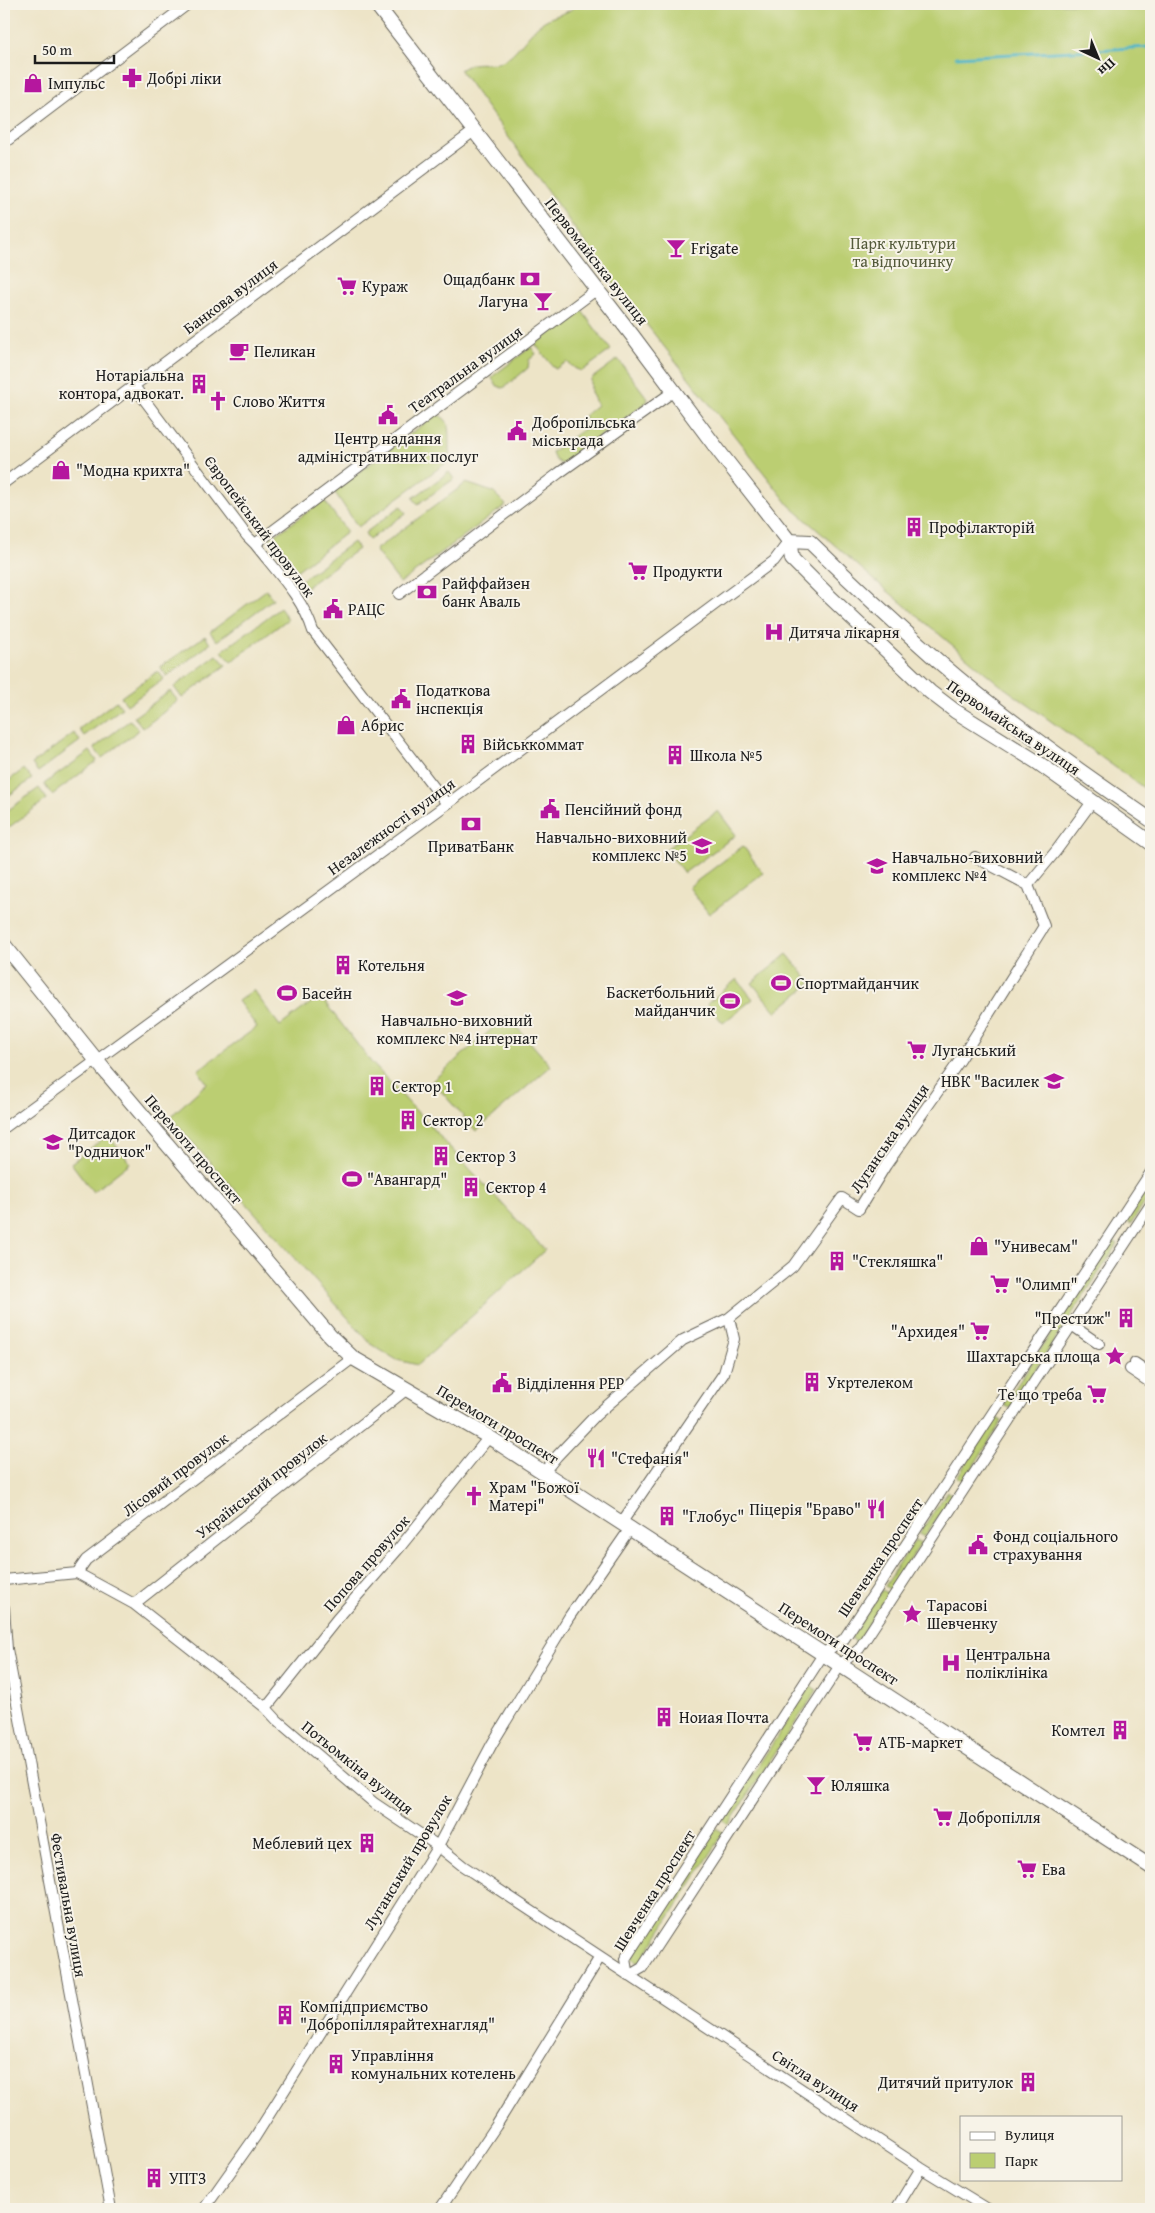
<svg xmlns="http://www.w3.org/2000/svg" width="1155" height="2213" font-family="'Gentium Book Plus',serif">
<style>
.green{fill:#bbce72;stroke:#6c7547}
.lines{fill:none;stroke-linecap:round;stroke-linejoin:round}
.stream{stroke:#4bb5c8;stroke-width:3}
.minor-casing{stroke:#656258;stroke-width:12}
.major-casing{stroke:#656258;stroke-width:16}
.minor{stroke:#fff;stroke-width:10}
.major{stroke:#fff;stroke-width:14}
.labels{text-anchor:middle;stroke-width:4;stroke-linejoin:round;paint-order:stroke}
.poi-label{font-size:16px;fill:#1c1c1c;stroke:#f7f3e8;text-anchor:start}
.park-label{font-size:16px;fill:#545a3a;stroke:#f7f3e8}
.street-label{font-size:16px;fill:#1c1c1c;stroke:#f7f3e8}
</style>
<rect width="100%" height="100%" fill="#f7f3e8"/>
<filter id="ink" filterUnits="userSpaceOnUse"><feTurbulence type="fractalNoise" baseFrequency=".02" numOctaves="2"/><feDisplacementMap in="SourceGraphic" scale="10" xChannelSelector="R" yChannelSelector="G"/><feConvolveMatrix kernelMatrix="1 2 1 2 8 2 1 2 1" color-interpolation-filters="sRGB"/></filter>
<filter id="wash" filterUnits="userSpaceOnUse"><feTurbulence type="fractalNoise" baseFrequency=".0096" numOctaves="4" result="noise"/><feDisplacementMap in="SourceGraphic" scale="20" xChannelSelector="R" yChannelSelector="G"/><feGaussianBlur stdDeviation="1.12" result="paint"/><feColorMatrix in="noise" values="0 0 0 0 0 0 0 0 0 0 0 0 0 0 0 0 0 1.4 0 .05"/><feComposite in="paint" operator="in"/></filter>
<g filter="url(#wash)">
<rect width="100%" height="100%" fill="#ede4c7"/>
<path class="green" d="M 578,4 L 1151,4 L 1151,793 L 999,684 L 878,583 L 790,506 L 617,287 L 460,70 C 478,58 484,67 500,62 C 513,58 528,34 539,25 C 553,13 565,17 578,4 Z
M 582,311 L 611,350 L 582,371 L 576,369 L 567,362 L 555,369 L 535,344 Z
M 531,347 L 536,354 L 529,360 L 528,368 L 505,387 L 502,388 L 496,385 L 492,378 L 493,376 Z
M 618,359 L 648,399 L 646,403 L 562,464 C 556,462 553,458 552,452 L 589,425 L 584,416 L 597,405 L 591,392 L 591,379 Z
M 437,414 C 440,416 445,418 447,422 C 450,427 448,451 450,460 L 358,527 L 334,491 Z
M 449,472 L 454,479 L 418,504 L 413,498 Z
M 466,483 L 493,492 L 506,505 L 400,583 L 375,550 Z
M 324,500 L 347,532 L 295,572 L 270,539 Z
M 401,506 L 406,513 L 369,540 L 365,533 Z
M 353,542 L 358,549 L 305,588 L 300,581 Z
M 266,590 L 273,599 L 217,641 L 210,632 Z
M 280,608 L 288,619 L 231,662 L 222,651 Z
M 205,636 L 210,644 L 167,676 L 160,667 Z
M 217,655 L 226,665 L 182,698 L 174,687 Z
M 158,671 L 164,679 L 127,705 L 121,697 Z
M 170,691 L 178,701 L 143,728 L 134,717 Z
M 116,701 L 122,708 L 84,736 L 79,729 Z
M 130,720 L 139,730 L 102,758 L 94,748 Z
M 74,733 L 80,741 L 38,772 L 32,764 Z
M 90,751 L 97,761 L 52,795 L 44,784 Z
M 24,769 L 32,779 L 4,799 L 4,784 Z
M 39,788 L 47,799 L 8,828 L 4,822 L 4,813 Z
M 718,811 L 736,835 L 684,873 L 666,849 Z
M 743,846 L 763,873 L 709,914 L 689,887 Z
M 787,954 L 811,983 L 776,1012 L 752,983 Z
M 737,979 L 753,999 L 723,1023 L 707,1004 Z
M 253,990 L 280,1026 L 320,996 L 371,1062 L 545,1250 L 418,1365 L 397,1360 L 372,1345 L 170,1117 L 207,1083 L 198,1070 L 257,1027 L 238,1001 Z
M 507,1016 L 551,1066 L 476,1131 L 432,1081 Z
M 108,1135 L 130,1163 L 93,1192 L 71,1163 Z
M 1151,1182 L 1151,1193 L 1131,1224 L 1126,1221 Z
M 1112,1240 L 1118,1244 L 1010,1408 L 1004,1405 Z
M 995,1417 L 1002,1421 L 964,1481 L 957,1477 Z
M 947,1492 L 953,1495 L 924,1537 L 919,1534 Z
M 915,1540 L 921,1543 L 891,1590 L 885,1586 Z
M 882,1590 L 888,1594 L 857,1642 L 851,1638 Z
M 810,1686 L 817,1690 L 729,1824 L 723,1820 Z
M 716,1828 L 724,1833 L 640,1963 L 631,1958 Z"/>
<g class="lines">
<path class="stream" d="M 956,57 L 1151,47"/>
</g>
</g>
<g filter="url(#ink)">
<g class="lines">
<defs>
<path id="minor" d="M 4,143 L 188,4
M 134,386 L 247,536 L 255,544 C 276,571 303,598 313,631 L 447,804
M 4,483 L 474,131
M 255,544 L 596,290
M 399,594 L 559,473 L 674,391
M 975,857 L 1028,885
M 4,1128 L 454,799 L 721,600 L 774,561 L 789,541
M 1073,1326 L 1099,1344
M 1135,1363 L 1151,1374
M 1130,1369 L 1151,1383
M 544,1472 L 557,1456 L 595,1416 L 683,1340 L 729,1318 L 793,1266 L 842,1198 L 859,1209 L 886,1165 L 960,1060 L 1044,926 L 1028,885 L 1056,851 L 1092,802
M 622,1522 L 724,1373 L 734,1339 L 729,1318
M 77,1573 L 134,1604 L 266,1708 L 277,1720 L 374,1803 L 438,1846 L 463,1866 L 921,2168 L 988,2209
M 4,1580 L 77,1573 L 86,1560 L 353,1358
M 134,1604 L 407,1389
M 4,1608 L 7,1649 L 111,2209
M 266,1708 L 337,1619 L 400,1547 L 489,1437
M 628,1976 L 625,1959 L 824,1653 L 844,1639 L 1151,1172
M 628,1976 L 642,1968 L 841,1664 L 859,1649 L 1151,1204
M 204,2209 L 255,2137 L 438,1846 L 492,1744 L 569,1617 L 631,1527
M 440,2209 L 496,2126 L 600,1957
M 896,2209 L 921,2168"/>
<path id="major" d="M 376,4 L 632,335 L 721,454 L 789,541 L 792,559 L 829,596 L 930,692 L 955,711 L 1037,762 L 1151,843
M 789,541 L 810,542 C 852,583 894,622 938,661 C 1005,719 1078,770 1151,820
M 4,945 L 105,1071 L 330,1336 L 353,1358 L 489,1437 L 1151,1867"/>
</defs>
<use href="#minor" class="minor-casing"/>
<use href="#major" class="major-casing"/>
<use href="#minor" class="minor"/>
<use href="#major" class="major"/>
</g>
</g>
<defs>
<symbol id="pharmacy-bare" viewBox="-9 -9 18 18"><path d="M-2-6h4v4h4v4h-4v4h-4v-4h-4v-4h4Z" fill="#b5179e" stroke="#f7f3e8" stroke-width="2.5" paint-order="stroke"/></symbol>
<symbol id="shop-bare" viewBox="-9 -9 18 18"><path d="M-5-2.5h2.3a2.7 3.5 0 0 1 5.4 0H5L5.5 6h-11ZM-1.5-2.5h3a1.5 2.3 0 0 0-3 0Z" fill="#b5179e" stroke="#f7f3e8" stroke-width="2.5" paint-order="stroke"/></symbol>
<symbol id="bar-bare" viewBox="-9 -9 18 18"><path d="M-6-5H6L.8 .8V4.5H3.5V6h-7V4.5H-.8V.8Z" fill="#b5179e" stroke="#f7f3e8" stroke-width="2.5" paint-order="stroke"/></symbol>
<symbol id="bank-bare" viewBox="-9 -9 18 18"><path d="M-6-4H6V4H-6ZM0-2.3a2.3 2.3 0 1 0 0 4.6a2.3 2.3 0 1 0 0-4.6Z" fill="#b5179e" stroke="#f7f3e8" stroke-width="2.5" paint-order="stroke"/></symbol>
<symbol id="supermarket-bare" viewBox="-9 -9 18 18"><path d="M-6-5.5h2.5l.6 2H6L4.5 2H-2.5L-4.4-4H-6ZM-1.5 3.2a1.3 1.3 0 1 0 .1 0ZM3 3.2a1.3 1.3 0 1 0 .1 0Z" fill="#b5179e" stroke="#f7f3e8" stroke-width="2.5" paint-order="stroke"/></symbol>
<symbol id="cafe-bare" viewBox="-9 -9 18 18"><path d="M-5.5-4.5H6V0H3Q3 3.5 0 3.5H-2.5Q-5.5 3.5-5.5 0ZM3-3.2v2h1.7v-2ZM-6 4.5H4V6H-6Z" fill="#b5179e" stroke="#f7f3e8" stroke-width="2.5" paint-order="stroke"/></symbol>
<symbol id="building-bare" viewBox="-9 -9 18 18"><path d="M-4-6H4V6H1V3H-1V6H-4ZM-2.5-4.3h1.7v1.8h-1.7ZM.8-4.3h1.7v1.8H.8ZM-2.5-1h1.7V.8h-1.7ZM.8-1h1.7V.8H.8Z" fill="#b5179e" stroke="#f7f3e8" stroke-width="2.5" paint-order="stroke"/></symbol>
<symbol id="church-bare" viewBox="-9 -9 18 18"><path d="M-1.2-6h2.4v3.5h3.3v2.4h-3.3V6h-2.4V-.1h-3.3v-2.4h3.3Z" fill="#b5179e" stroke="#f7f3e8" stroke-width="2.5" paint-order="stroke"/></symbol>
<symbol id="civic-bare" viewBox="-9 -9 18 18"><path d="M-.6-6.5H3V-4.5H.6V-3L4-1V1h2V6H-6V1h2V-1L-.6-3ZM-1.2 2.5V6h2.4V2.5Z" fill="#b5179e" stroke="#f7f3e8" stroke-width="2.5" paint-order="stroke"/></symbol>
<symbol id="hospital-bare" viewBox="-9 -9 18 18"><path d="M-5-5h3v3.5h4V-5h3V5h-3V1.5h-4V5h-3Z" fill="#b5179e" stroke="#f7f3e8" stroke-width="2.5" paint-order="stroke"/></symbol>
<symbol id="school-bare" viewBox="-9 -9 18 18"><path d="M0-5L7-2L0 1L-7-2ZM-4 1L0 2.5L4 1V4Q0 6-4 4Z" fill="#b5179e" stroke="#f7f3e8" stroke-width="2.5" paint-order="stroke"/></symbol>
<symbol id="stadium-bare" viewBox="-9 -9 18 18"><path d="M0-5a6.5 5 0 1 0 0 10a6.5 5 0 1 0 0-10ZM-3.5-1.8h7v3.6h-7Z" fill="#b5179e" stroke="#f7f3e8" stroke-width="2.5" paint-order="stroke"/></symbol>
<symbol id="sight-bare" viewBox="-9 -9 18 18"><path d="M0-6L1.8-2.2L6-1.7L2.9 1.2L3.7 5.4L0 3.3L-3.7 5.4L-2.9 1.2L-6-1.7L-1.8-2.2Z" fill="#b5179e" stroke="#f7f3e8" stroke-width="2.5" paint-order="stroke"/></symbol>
<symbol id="restaurant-bare" viewBox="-9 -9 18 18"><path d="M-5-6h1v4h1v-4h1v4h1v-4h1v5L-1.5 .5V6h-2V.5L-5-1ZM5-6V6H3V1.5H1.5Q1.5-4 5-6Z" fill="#b5179e" stroke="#f7f3e8" stroke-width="2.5" paint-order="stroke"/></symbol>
</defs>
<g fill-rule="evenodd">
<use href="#pharmacy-bare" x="118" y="64" width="28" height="28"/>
<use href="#shop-bare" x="19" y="69" width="28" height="28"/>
<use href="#bar-bare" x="662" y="234" width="28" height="28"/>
<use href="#bank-bare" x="516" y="265" width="28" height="28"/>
<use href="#supermarket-bare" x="333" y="272" width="28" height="28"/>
<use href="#bar-bare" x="529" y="287" width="28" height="28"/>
<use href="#cafe-bare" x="225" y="337" width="28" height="28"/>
<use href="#building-bare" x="185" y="370" width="28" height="28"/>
<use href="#church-bare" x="204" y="387" width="28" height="28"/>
<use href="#civic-bare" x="374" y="401" width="28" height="28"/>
<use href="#civic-bare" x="503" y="417" width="28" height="28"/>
<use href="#shop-bare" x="47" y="456" width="28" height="28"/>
<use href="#building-bare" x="900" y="513" width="28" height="28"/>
<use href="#supermarket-bare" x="624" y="557" width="28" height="28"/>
<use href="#bank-bare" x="413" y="578" width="28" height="28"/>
<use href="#civic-bare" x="319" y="595" width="28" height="28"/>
<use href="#hospital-bare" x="760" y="618" width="28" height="28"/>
<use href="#civic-bare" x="387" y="685" width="28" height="28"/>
<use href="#shop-bare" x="332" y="711" width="28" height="28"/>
<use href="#building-bare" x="454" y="730" width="28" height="28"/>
<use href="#building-bare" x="661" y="741" width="28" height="28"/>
<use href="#civic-bare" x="536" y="795" width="28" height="28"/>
<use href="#bank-bare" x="457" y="810" width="28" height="28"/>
<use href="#school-bare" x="688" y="832" width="28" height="28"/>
<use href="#school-bare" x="863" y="852" width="28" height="28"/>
<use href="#building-bare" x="329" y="951" width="28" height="28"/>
<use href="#stadium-bare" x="767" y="969" width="28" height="28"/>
<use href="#stadium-bare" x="273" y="979" width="28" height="28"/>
<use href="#school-bare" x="443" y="984" width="28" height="28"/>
<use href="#stadium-bare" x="716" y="987" width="28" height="28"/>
<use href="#supermarket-bare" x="903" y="1036" width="28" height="28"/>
<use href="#school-bare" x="1040" y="1067" width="28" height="28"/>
<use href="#building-bare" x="363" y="1072" width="28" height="28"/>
<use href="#building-bare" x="394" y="1106" width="28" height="28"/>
<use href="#school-bare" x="39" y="1128" width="28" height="28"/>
<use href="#building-bare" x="427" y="1142" width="28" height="28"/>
<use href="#stadium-bare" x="338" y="1165" width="28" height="28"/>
<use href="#building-bare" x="457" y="1173" width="28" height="28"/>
<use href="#shop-bare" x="965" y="1232" width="28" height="28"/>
<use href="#building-bare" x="823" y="1247" width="28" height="28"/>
<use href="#supermarket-bare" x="986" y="1270" width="28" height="28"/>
<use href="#building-bare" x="1112" y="1304" width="28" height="28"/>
<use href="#supermarket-bare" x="966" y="1317" width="28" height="28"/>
<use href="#sight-bare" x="1101" y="1342" width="28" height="28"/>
<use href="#building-bare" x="798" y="1368" width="28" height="28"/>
<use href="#civic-bare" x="488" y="1369" width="28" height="28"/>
<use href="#supermarket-bare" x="1083" y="1380" width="28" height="28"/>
<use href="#restaurant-bare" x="582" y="1444" width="28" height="28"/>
<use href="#church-bare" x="460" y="1482" width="28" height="28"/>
<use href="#restaurant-bare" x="862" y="1495" width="28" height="28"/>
<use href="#building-bare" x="653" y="1502" width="28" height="28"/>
<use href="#civic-bare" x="964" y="1531" width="28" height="28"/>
<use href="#sight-bare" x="898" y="1600" width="28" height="28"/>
<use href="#hospital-bare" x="937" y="1649" width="28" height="28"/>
<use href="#building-bare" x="650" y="1703" width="28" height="28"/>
<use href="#building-bare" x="1106" y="1716" width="28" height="28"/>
<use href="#supermarket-bare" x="849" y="1728" width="28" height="28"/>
<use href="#bar-bare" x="802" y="1771" width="28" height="28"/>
<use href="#supermarket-bare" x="929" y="1803" width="28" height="28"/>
<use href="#building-bare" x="353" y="1829" width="28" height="28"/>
<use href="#supermarket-bare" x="1013" y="1855" width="28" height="28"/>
<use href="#building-bare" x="271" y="2001" width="28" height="28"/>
<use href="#building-bare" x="322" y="2050" width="28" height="28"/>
<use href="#building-bare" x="1014" y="2068" width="28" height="28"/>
<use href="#building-bare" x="140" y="2164" width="28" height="28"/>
</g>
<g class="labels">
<g class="poi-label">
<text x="147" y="84">Добрі ліки</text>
<text x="48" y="89">Імпульс</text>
<text x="691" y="254">Frigate</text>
<text x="515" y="285" text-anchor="end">Ощадбанк</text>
<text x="362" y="292">Кураж</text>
<text x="528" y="307" text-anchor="end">Лагуна</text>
<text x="254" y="357">Пеликан</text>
<text x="184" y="381" text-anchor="end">Нотаріальна<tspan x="184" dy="18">контора, адвокат.</tspan></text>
<text x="233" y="407">Слово Життя</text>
<text x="532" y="428">Добропільська<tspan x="532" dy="18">міськрада</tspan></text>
<text x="388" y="444" text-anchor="middle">Центр надання<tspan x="388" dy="18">адміністративних послуг</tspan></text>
<text x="76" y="476">"Модна крихта"</text>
<text x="929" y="533">Профілакторій</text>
<text x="653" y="577">Продукти</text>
<text x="442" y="589">Райффайзен<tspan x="442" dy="18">банк Аваль</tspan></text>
<text x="348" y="615">РАЦС</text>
<text x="789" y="638">Дитяча лікарня</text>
<text x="416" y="696">Податкова<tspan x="416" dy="18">інспекція</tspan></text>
<text x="361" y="731">Абрис</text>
<text x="483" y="750">Військкоммат</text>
<text x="690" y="761">Школа №5</text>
<text x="565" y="815">Пенсійний фонд</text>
<text x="687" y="843" text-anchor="end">Навчально-виховний<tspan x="687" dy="18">комплекс №5</tspan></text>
<text x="471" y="852" text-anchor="middle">ПриватБанк</text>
<text x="892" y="863">Навчально-виховний<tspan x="892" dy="18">комплекс №4</tspan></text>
<text x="358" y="971">Котельня</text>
<text x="796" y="989">Спортмайданчик</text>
<text x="715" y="998" text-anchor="end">Баскетбольний<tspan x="715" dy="18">майданчик</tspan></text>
<text x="302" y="999">Басейн</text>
<text x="457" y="1026" text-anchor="middle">Навчально-виховний<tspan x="457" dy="18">комплекс №4 інтернат</tspan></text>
<text x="932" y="1056">Луганський</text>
<text x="1039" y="1087" text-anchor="end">НВК "Василек</text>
<text x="392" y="1092">Сектор 1</text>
<text x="423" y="1126">Сектор 2</text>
<text x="68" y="1139">Дитсадок<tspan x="68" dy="18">"Родничок"</tspan></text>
<text x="456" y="1162">Сектор 3</text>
<text x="367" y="1185">"Авангард"</text>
<text x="486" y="1193">Сектор 4</text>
<text x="994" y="1252">"Унивесам"</text>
<text x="852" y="1267">"Стекляшка"</text>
<text x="1015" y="1290">"Олимп"</text>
<text x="1111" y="1324" text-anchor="end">"Престиж"</text>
<text x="965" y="1337" text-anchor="end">"Архидея"</text>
<text x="1100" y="1362" text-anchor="end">Шахтарська площа</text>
<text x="827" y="1388">Укртелеком</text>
<text x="517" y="1389">Відділення РЕР</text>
<text x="1082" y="1400" text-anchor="end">Те що треба</text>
<text x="611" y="1464">"Стефанія"</text>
<text x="489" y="1493">Храм "Божої<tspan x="489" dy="18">Матері"</tspan></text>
<text x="861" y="1515" text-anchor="end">Піцерія "Браво"</text>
<text x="682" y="1522">"Глобус"</text>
<text x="993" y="1542">Фонд соціального<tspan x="993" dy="18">страхування</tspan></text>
<text x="927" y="1611">Тарасові<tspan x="927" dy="18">Шевченку</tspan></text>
<text x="966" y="1660">Центральна<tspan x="966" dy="18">поліклініка</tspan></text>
<text x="679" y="1723">Ноиая Почта</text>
<text x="1105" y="1736" text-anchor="end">Комтел</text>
<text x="878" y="1748">АТБ-маркет</text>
<text x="831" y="1791">Юляшка</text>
<text x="958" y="1823">Добропілля</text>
<text x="352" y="1849" text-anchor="end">Меблевий цех</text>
<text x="1042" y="1875">Ева</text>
<text x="300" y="2012">Компідприємство<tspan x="300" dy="18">"Добропіллярайтехнагляд"</tspan></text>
<text x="351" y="2061">Управління<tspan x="351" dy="18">комунальних котелень</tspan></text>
<text x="1013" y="2088" text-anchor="end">Дитячий притулок</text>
<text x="169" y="2184">УПТЗ</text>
</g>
<g class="park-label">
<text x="903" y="249">Парк культури<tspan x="903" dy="18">та відпочинку</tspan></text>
</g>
<g class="street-label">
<text transform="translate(597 261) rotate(52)" y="6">Первомайська вулиця</text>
<text transform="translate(230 296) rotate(-37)" y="6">Банкова вулиця</text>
<text transform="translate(465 369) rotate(-36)" y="6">Театральна вулиця</text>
<text transform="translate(260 526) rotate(53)" y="6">Європейський провулок</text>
<text transform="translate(1014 727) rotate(34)" y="6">Первомайська вулиця</text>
<text transform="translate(391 826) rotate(-36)" y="6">Незалежності вулиця</text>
<text transform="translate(889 1138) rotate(-56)" y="6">Луганська вулиця</text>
<text transform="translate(194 1149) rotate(49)" y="6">Перемоги проспект</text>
<text transform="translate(498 1424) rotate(31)" y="6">Перемоги проспект</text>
<text transform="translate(175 1474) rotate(-37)" y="6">Лісовий провулок</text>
<text transform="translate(261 1485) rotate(-38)" y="6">Український провулок</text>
<text transform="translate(880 1557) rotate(-56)" y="6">Шевченка проспект</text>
<text transform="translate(366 1563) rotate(-49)" y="6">Попова провулок</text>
<text transform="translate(839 1643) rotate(33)" y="6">Перемоги проспект</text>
<text transform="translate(358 1767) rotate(39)" y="6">Потьомкіна вулиця</text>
<text transform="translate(407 1862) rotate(-59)" y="6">Луганський провулок</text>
<text transform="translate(654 1890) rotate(-58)" y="6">Шевченка проспект</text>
<text transform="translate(69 1905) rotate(80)" y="6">Фестивальна вулиця</text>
<text transform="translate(816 2080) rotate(33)" y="6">Світла вулиця</text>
</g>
</g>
<rect width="1155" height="2213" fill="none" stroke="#f7f3e8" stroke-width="20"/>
<rect x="960" y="2116" width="162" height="65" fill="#f7f3e8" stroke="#9f9d96"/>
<rect x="970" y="2132" width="25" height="8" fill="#ffffff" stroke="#9f9d96"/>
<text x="1005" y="2140" font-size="15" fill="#1c1c1c">Вулиця</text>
<rect x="970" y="2153" width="25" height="15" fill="#bbce72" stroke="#9f9d96"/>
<text x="1005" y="2166" font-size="15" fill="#1c1c1c">Парк</text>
<g transform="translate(1098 58) rotate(136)" stroke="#f7f3e8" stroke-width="4" paint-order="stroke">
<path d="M0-4L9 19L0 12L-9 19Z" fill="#1c1c1c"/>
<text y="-8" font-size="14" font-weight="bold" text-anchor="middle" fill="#1c1c1c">Пн</text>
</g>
<path d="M35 55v8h79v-8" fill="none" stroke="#1c1c1c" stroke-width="2.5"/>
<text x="42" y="55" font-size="15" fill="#1c1c1c" stroke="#f7f3e8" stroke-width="4" paint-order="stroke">50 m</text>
</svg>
